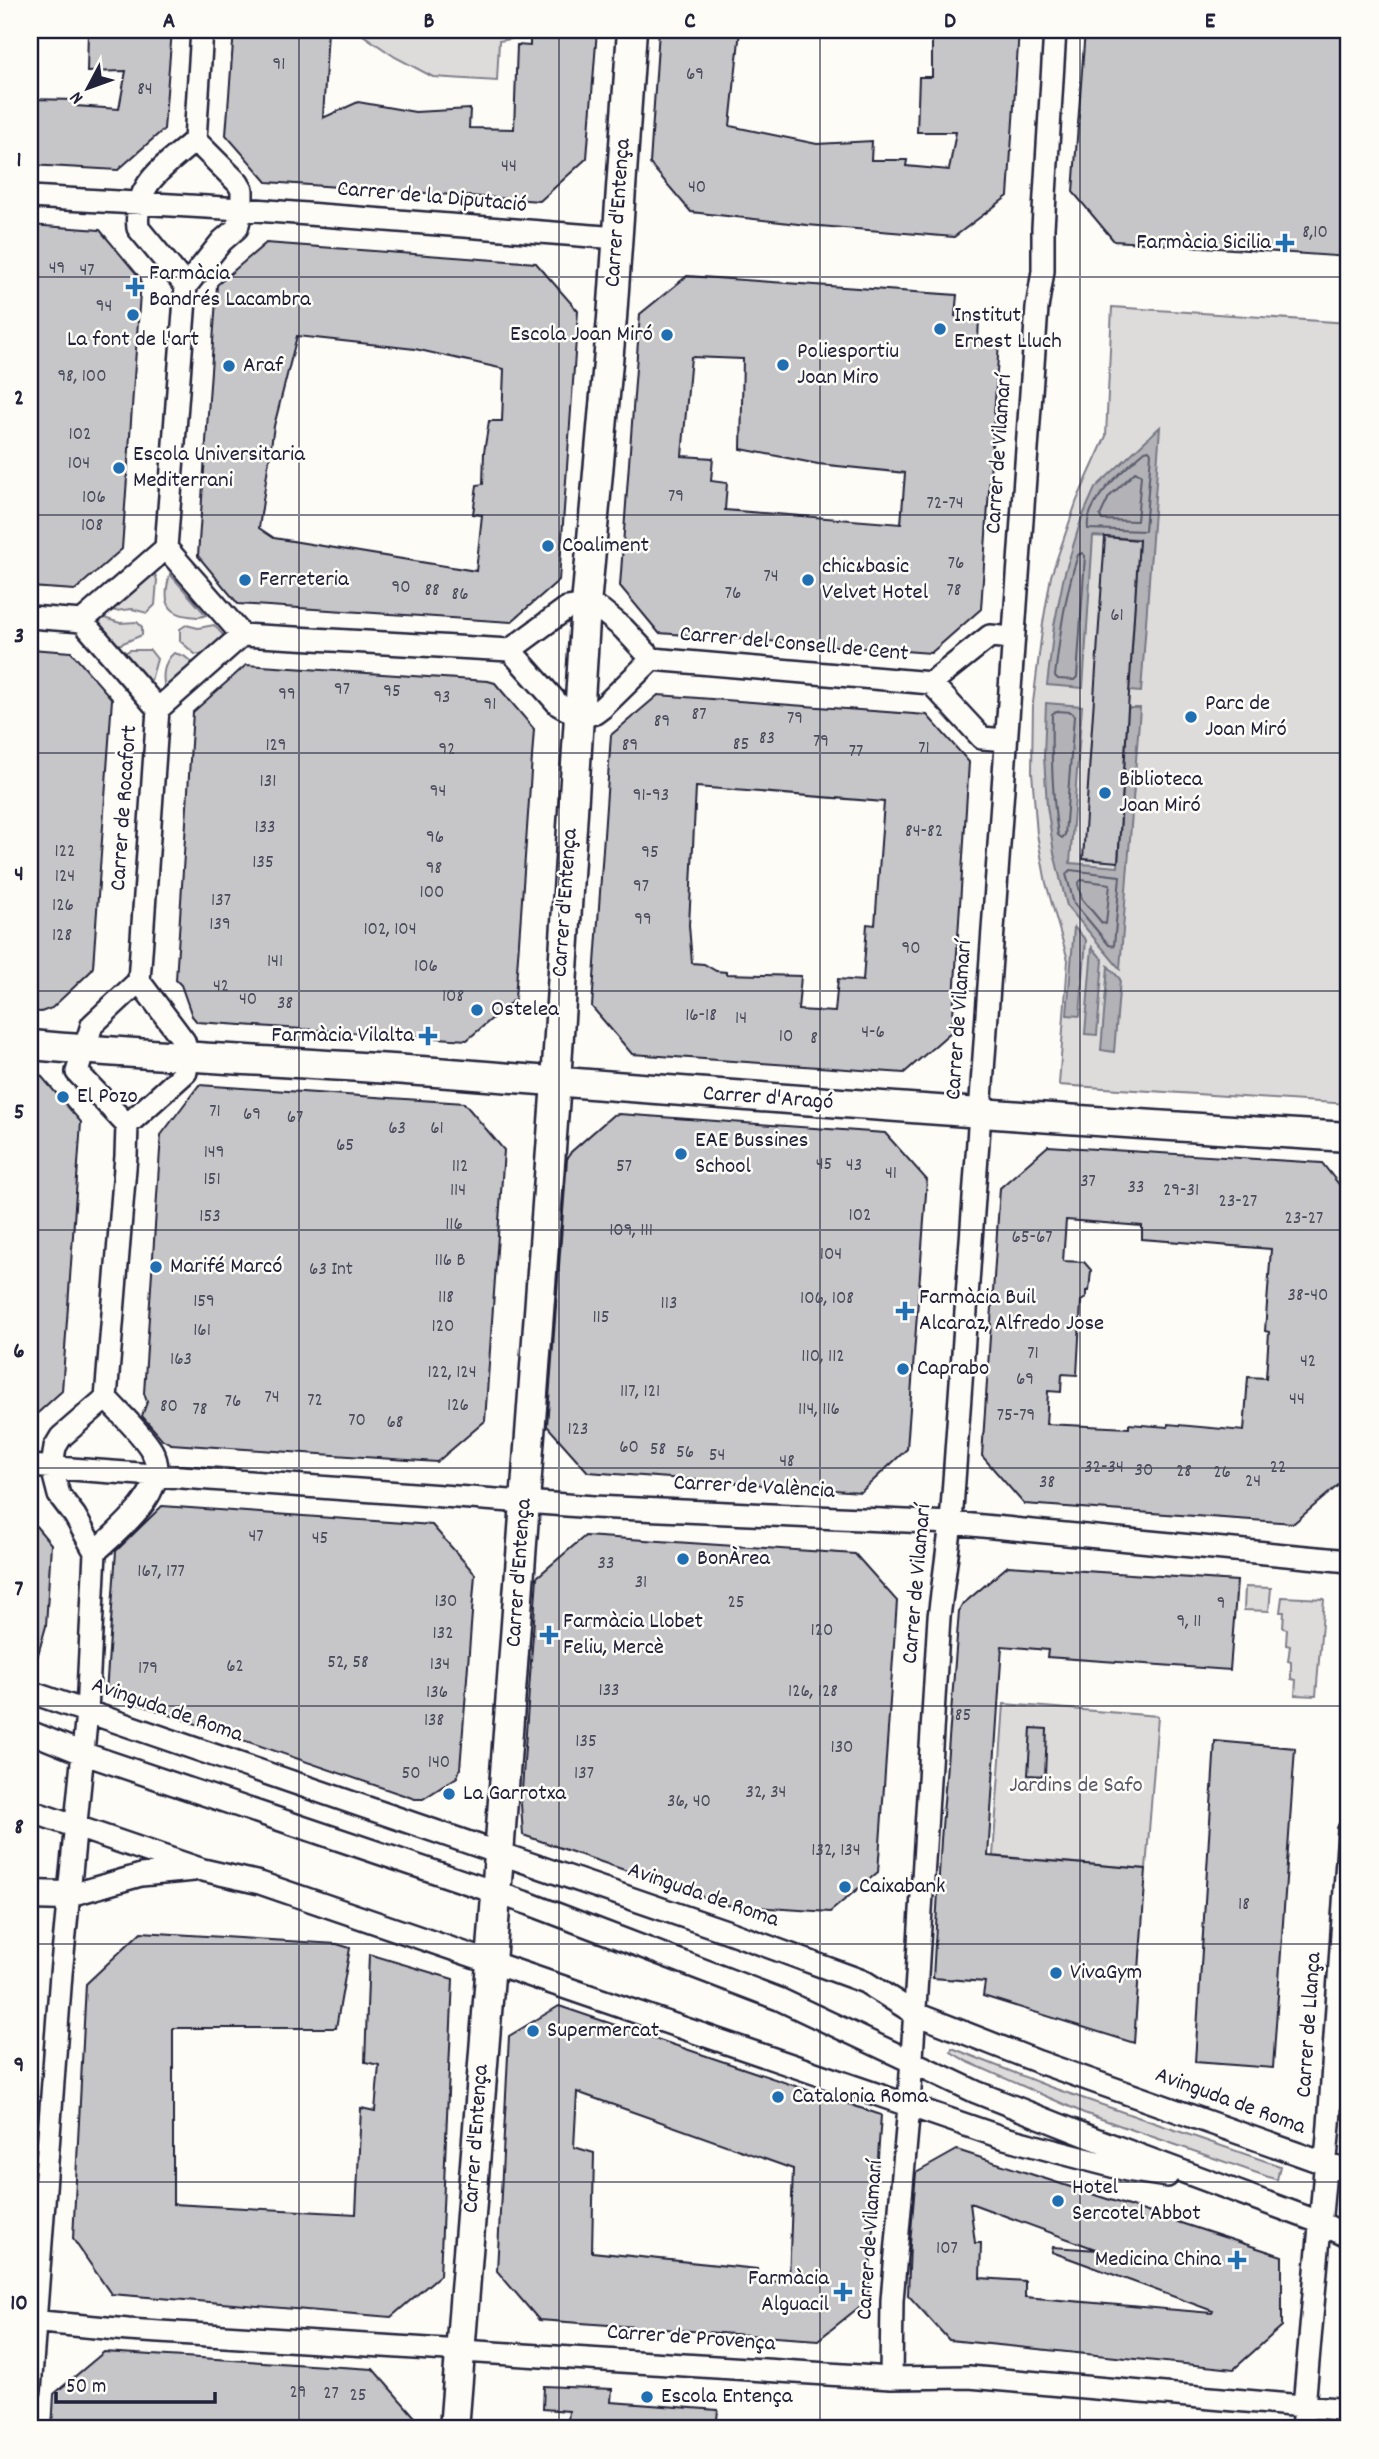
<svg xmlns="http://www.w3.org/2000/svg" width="1379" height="2459" font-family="Dekko,sans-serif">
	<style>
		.green { fill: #dddcdb; stroke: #807f8b; stroke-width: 2 }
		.water { fill: #b2b2b7; stroke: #787885; stroke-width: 2 }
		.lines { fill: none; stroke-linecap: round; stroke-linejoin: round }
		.shore { stroke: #5c5c6d; stroke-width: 2 }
		.building { fill: #c6c6c8; stroke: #22223b; stroke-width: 2; fill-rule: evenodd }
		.minor-casing { stroke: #22223b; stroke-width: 26 }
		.major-casing { stroke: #22223b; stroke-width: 33 }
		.minor { stroke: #fdfcf7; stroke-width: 21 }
		.major { stroke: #fdfcf7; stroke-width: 28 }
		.grid { fill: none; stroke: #22223b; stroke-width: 2; stroke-opacity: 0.55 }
		.poi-dot { fill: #1f6fb2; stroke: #fdfcf7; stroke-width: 2.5 }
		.labels { text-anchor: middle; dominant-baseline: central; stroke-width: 5; stroke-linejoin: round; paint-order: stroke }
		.number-label { font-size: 19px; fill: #4b4b5e }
		.street-label { font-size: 23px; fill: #22223b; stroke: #fdfcf7 }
		.poi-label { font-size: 23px; fill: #22223b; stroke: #fdfcf7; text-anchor: start }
		.park-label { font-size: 23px; fill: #5a5a6b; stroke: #fdfcf7 }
		.neatline { fill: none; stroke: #22223b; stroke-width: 2.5 }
		.grid-label { font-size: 23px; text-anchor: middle; font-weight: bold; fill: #22223b }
	</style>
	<rect width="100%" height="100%" fill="#fdfcf7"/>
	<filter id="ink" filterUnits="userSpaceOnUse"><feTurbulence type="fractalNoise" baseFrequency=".0143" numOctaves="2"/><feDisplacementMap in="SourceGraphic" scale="14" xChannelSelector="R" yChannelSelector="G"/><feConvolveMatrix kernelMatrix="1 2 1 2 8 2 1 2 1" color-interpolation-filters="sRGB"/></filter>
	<g filter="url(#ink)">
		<path class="green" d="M364 30H511V39L499 41 497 81 433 77 395 57 363 35Z
			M1112 307 1349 323V1104L1059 1085 1068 960 1046 883 1037 834 1032 772 1033 703 1043 623 1051 576 1077 500 1106 436Z
			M154 571 157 580 155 605 147 613 132 609 115 611 111 608Z
			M170 574 206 615C199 618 196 617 189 616 163 613 164 595 170 574Z
			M101 617 120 623 137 622 142 627V635L116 646 95 622Z
			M186 625 198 628 214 625 225 637 205 655 195 654 180 641V629Z
			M130 650H150L157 659 150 684 123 654Z
			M174 653 184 656 194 664 165 689C162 677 163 662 174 653Z
			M1245 1587 1271 1588 1269 1611 1244 1610Z
			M1282 1597 1324 1599 1316 1696 1295 1695 1296 1680 1291 1679V1662L1288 1661 1290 1646 1286 1645 1287 1629 1283 1628 1284 1612H1280Z
			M1004 1704 1158 1716 1146 1869 993 1856Z
			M952 2048 1050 2087 1280 2166 1277 2180 1084 2113 968 2062 951 2052Z"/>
		<path class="water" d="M1160 427 1141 692 1129 691 1139 539 1093 536 1083 688 1047 685 1054 626 1064 576 1081 520 1095 488Z
			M1046 703 1082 706 1070 863 1118 867 1128 708H1140L1120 969 1067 906 1054 853 1047 806 1044 757Z
			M1074 927 1086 940 1080 1016 1067 1015Z
			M1092 947 1103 960 1097 1035 1085 1034Z
			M1108 966 1120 979 1114 1052 1101 1050Z"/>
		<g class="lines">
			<path class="shore" d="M1145 451 1149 450 1151 453 1145 531 1088 529C1084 502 1126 468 1145 451Z
				M1135 472 1141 475 1137 521 1102 520 1100 516 1109 497Z
				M1082 553 1085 556 1077 677 1074 680 1058 679 1055 676C1060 634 1065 594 1078 555Z
				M1056 711 1071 712 1074 716 1065 835 1062 838 1058 835C1052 795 1051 755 1052 714Z
				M1070 870 1120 876 1114 946 1109 945 1074 903 1066 874Z
				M1081 880 1110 884 1106 924 1102 923 1082 899 1078 884Z"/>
		</g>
		<path class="building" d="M88 30H172L164 129 118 170 30 165V99L77 100 76 106 119 109 126 71 87 72Z
			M234 30H328L323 118 358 102 415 112 470 109 469 128 514 129 517 45 530 46V30H597L587 158 540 201 267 182 226 135Z
			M659 30H740L730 126 817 144 872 141 871 160H907L906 166 949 170 956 132H917L919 77H932V30H1019L1008 196 954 237 807 225 691 212 650 164Z
			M1085 30H1349V257L1114 241 1073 192Z
			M30 225 100 230 141 279 122 549 75 590 30 587Z
			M266 243 536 263 578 311 559 580 511 622 238 604 198 556 217 285ZM297 336 415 349 504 369 502 421H489L484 452 483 484 477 485 473 514 482 515 476 571 274 538 259 528 274 426Z
			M687 276 957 295 955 316 979 318 978 341 999 342 981 609 931 653 659 633 620 586 640 314ZM691 357 743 359 741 449 818 464 905 473 901 524 725 510 727 483 711 481 713 458 682 456Z
			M1105 537 1139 540 1118 862 1083 859Z
			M30 649 71 652 112 699 93 967 90 972 52 1008 41 1012 30 1011Z
			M246 665 488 681 495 683 534 729 515 999 467 1040 197 1022 192 1016 181 985 176 980 193 712Z
			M658 695 927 715 969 762 952 1031 904 1073 632 1054 592 1007 611 735ZM696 787 884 802 875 925 867 924 863 981 838 979 835 1012 798 1010 801 976 726 974V972L716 971 704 964 692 963 689 925Z
			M30 1063 81 1122 62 1391 30 1420Z
			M199 1085 464 1103 504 1150 485 1421 437 1462 171 1444 162 1439 142 1416 147 1402 144 1393 161 1135Z
			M619 1114 885 1133 927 1180 907 1449 861 1492 588 1472 547 1426 567 1159 571 1152 613 1115Z
			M1048 1146 1322 1163 1349 1197V1379L1342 1482 1294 1523 1024 1504 982 1456 1000 1188ZM1066 1220 1142 1226V1239L1271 1249 1265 1331 1269 1332 1266 1378 1248 1377 1244 1431 1168 1424V1427L1129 1424V1428L1046 1424 1048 1391 1061 1392 1062 1374 1077 1375 1081 1301 1086 1298V1291H1089L1091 1270 1084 1262 1063 1261Z
			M162 1506 432 1525 475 1574 460 1769 457 1777 423 1799H415L106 1693 116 1551Z
			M30 1519 51 1544 46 1626 35 1665H30Z
			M585 1536 855 1554 897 1601 878 1872 830 1912 726 1905 523 1835 521 1804 537 1577Z
			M1008 1566 1237 1581 1230 1670 1047 1657 1048 1650 1002 1646 988 1856 1146 1869 1134 2043 983 1996 985 1982 933 1978 941 1840 959 1611 963 1604Z
			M1031 1728 1047 1729 1045 1776 1028 1775Z
			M1215 1741 1295 1748 1273 2068 1195 2062Z
			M141 1932 337 1944 350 1948 336 2028H173V2204L356 2214 361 2108 375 2111 379 2065 365 2062 369 1954 453 1979 440 2275 391 2317 111 2294 73 2239 86 1984Z
			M559 2006 881 2115 868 2300 818 2340 539 2320 497 2271 509 2036ZM577 2092 793 2169 789 2282 758 2281 757 2269 592 2252 594 2153 574 2147Z
			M957 2150 1282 2256V2326L1234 2369 949 2340 908 2295 910 2244 916 2173ZM970 2203 1098 2250 1053 2247 1052 2252 1213 2311 1212 2313 1025 2297V2281L980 2278 981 2243H975Z
			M104 2352 373 2369 415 2417 414 2429H52L54 2394Z
			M544 2386 612 2389 611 2402 718 2410 716 2429H567L569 2411 543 2409Z"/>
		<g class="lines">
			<g class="minor-casing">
				<path id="minor" d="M195 140 238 183 242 190V209L237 228 222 241 186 286 166 548 242 635
					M30 197 242 209 618 238
					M186 286 138 228C133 183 165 167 195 140L202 30
					M30 617 82 621 158 709 139 981 184 1041 187 1057 186 1072 127 1125
					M82 621 166 548
					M510 650 559 705 581 717 595 713 603 707 652 659
					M931 683 990 636 1013 638
					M158 709 242 635 510 650 567 608 586 605 601 610 623 628 652 659 931 683 982 738 1006 740
					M30 1466 594 1507 951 1523 1349 1561
					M95 1552C119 1530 173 1488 152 1451 141 1432 121 1415 106 1398
					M30 1692 726 1931 865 1982 914 2013 1039 2062 1349 2172
					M30 1732 82 1753 530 1904 779 1999 976 2092 1090 2137 1319 2222 1349 2237
					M30 1811 203 1870 260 1883 1001 2137 1127 2170 1167 2176
					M67 1896 141 1875 194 1870
					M30 2321 128 2330 891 2378 969 2377 1349 2410
					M891 2378 892 2300 909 2106 939 1617 951 1523 1037 308 1043 271V228L1055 30
					M30 2390 61 1974 87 1712 95 1552 75 1516 59 1495 52 1468 55 1447 61 1437 106 1398 126 1156 127 1125 77 1072 92 1025 139 981
					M1302 2429 1329 2125 1349 1830"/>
			</g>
			<g class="major-casing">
				<path id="major" d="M30 1045C178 1058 326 1063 474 1075 766 1098 1057 1120 1349 1137
					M30 1895 67 1896
					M454 2429 491 1963 556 1082 586 605 612 318 632 30"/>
			</g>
			<use href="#minor" class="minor"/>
			<use href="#major" class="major"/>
		</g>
	</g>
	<path class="grid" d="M299 30V2429M559 30V2429M820 30V2429M1080 30V2429M30 277H1349M30 515H1349M30 753H1349M30 991H1349M30 1230H1349M30 1468H1349M30 1706H1349M30 1944H1349M30 2182H1349"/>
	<g class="poi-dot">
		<path d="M1281.5 232.5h7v7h7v7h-7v7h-7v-7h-7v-7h7z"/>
		<path d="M131.5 276.5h7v7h7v7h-7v7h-7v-7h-7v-7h7z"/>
		<circle cx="133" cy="315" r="7"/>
		<circle cx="940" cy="329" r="7"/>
		<circle cx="667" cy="335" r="7"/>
		<circle cx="783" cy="365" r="7"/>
		<circle cx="229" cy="366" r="7"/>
		<circle cx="119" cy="468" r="7"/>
		<circle cx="548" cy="546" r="7"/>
		<circle cx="245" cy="580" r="7"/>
		<circle cx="808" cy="580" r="7"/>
		<circle cx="1191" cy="717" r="7"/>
		<circle cx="1105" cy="793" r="7"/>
		<circle cx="477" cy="1010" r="7"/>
		<path d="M424.5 1025.5h7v7h7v7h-7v7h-7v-7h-7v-7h7z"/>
		<circle cx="63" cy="1097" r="7"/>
		<circle cx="681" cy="1154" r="7"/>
		<circle cx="156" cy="1267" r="7"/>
		<path d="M901.5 1300.5h7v7h7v7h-7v7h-7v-7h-7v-7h7z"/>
		<circle cx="903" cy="1369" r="7"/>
		<circle cx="683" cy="1559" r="7"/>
		<path d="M545.5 1624.5h7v7h7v7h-7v7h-7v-7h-7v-7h7z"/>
		<circle cx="449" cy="1794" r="7"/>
		<circle cx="845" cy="1887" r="7"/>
		<circle cx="1056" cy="1973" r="7"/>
		<circle cx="533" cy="2031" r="7"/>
		<circle cx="778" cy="2097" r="7"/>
		<circle cx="1058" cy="2201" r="7"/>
		<path d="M1233.5 2249.5h7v7h7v7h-7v7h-7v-7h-7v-7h7z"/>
		<path d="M839.5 2281.5h7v7h7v7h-7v7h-7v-7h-7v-7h7z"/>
		<circle cx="647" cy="2397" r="7"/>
	</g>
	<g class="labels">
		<g class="number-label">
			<text x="279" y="65">91</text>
			<text x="695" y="75">69</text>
			<text x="145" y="90">84</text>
			<text x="509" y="167">44</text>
			<text x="697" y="188">40</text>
			<text x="1315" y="233">8,10</text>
			<text x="57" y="269">49</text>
			<text x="87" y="271">47</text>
			<text x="104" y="307">94</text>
			<text x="82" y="377">98, 100</text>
			<text x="80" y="435">102</text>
			<text x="79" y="464">104</text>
			<text x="676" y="497">79</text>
			<text x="94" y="498">106</text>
			<text x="945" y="504">72-74</text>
			<text x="92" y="526">108</text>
			<text x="956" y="564">76</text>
			<text x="771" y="577">74</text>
			<text x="401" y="588">90</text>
			<text x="432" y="591">88</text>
			<text x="954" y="591">78</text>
			<text x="733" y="594">76</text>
			<text x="460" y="595">86</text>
			<text x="1117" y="616">61</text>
			<text x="342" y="690">97</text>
			<text x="392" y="692">95</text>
			<text x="287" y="695">99</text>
			<text x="442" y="698">93</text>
			<text x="490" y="705">91</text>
			<text x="699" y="715">87</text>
			<text x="795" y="719">79</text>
			<text x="662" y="722">89</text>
			<text x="767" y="739">83</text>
			<text x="821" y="742">79</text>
			<text x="741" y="745">85</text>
			<text x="276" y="746">129</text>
			<text x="630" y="746">89</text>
			<text x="924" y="749">71</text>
			<text x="447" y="750">92</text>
			<text x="856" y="752">77</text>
			<text x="268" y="782">131</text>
			<text x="438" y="792">94</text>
			<text x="651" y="796">91-93</text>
			<text x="265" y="828">133</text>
			<text x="924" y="832">84-82</text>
			<text x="435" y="838">96</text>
			<text x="65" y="852">122</text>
			<text x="650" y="853">95</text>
			<text x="263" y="863">135</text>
			<text x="434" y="869">98</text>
			<text x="65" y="877">124</text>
			<text x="641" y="887">97</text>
			<text x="432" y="893">100</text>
			<text x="221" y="901">137</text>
			<text x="63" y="906">126</text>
			<text x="643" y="920">99</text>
			<text x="220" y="925">139</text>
			<text x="390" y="930">102, 104</text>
			<text x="62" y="936">128</text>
			<text x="911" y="949">90</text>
			<text x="275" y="962">141</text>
			<text x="426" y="967">106</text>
			<text x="221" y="987">42</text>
			<text x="453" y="997">108</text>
			<text x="248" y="1000">40</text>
			<text x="285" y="1004">38</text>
			<text x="701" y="1016">16-18</text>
			<text x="741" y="1019">14</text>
			<text x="873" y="1033">4-6</text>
			<text x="786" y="1037">10</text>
			<text x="814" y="1039">8</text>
			<text x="215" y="1112">71</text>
			<text x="252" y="1115">69</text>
			<text x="295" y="1118">67</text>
			<text x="397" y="1129">63</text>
			<text x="437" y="1129">61</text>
			<text x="345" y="1146">65</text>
			<text x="214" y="1153">149</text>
			<text x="824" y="1165">45</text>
			<text x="854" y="1166">43</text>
			<text x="460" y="1167">112</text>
			<text x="624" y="1167">57</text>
			<text x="891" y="1174">41</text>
			<text x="212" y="1180">151</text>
			<text x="1088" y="1182">37</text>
			<text x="1136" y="1188">33</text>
			<text x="458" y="1191">114</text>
			<text x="1181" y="1191">29-31</text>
			<text x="1238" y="1202">23-27</text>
			<text x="860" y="1216">102</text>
			<text x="210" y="1217">153</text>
			<text x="1304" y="1219">23-27</text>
			<text x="454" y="1225">116</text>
			<text x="631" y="1231">109, 111</text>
			<text x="1032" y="1238">65-67</text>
			<text x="831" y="1255">104</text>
			<text x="450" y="1261">116 B</text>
			<text x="331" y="1270">63 Int</text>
			<text x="1308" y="1296">38-40</text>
			<text x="446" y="1298">118</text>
			<text x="827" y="1299">106, 108</text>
			<text x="204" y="1302">159</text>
			<text x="669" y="1304">113</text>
			<text x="601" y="1318">115</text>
			<text x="443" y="1327">120</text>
			<text x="202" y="1331">161</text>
			<text x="1033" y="1354">71</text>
			<text x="823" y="1357">110, 112</text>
			<text x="181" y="1360">163</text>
			<text x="1308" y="1362">42</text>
			<text x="452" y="1373">122, 124</text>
			<text x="1025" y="1380">69</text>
			<text x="640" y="1392">117, 121</text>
			<text x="272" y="1398">74</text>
			<text x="1297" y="1400">44</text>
			<text x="315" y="1401">72</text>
			<text x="233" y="1402">76</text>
			<text x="458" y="1406">126</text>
			<text x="169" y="1407">80</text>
			<text x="200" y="1410">78</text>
			<text x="819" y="1410">114, 116</text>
			<text x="1016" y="1416">75-79</text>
			<text x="357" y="1421">70</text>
			<text x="395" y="1423">68</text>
			<text x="578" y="1430">123</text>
			<text x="629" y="1448">60</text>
			<text x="658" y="1450">58</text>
			<text x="685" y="1453">56</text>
			<text x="717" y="1456">54</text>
			<text x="787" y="1462">48</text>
			<text x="1104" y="1468">32-34</text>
			<text x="1278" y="1468">22</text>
			<text x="1144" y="1471">30</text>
			<text x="1184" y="1472">28</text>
			<text x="1222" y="1473">26</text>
			<text x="1253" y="1482">24</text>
			<text x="1047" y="1483">38</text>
			<text x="256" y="1537">47</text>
			<text x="320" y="1539">45</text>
			<text x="606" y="1564">33</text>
			<text x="161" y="1572">167, 177</text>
			<text x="641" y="1583">31</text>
			<text x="446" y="1602">130</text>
			<text x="736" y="1603">25</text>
			<text x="1221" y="1604">9</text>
			<text x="1189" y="1622">9, 11</text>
			<text x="822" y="1631">120</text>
			<text x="443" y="1634">132</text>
			<text x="348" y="1663">52, 58</text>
			<text x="440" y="1665">134</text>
			<text x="235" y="1667">62</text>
			<text x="148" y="1669">179</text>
			<text x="609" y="1691">133</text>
			<text x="813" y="1692">126, 128</text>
			<text x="437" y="1693">136</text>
			<text x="963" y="1716">85</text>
			<text x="434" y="1721">138</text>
			<text x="586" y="1742">135</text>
			<text x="842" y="1748">130</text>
			<text x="439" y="1763">140</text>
			<text x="411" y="1774">50</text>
			<text x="584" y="1774">137</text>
			<text x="766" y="1793">32, 34</text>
			<text x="689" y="1802">36, 40</text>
			<text x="836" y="1851">132, 134</text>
			<text x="1244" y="1905">18</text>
			<text x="947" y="2249">107</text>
			<text x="298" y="2393">29</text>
			<text x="331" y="2394">27</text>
			<text x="358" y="2396">25</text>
		</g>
		<g class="street-label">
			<text transform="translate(432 198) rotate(5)">Carrer de la Diputació</text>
			<text transform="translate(619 213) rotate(-86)">Carrer d'Entença</text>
			<text transform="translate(1000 454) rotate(-86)">Carrer de Vilamarí</text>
			<text transform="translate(794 645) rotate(5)">Carrer del Consell de Cent</text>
			<text transform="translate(125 808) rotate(-86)">Carrer de Rocafort</text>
			<text transform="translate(566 903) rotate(-86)">Carrer d'Entença</text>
			<text transform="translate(960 1020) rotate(-86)">Carrer de Vilamarí</text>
			<text transform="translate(768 1099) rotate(4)">Carrer d'Aragó</text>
			<text transform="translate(754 1488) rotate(3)">Carrer de València</text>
			<text transform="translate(520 1573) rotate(-86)">Carrer d'Entença</text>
			<text transform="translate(918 1584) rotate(-85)">Carrer de Vilamarí</text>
			<text transform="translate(167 1711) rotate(19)">Avinguda de Roma</text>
			<text transform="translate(703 1896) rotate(19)">Avinguda de Roma</text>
			<text transform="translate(1310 2025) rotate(-86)">Carrer de Llança</text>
			<text transform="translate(1230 2102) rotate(20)">Avinguda de Roma</text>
			<text transform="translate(477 2139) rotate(-86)">Carrer d'Entença</text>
			<text transform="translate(871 2240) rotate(-86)">Carrer de Vilamarí</text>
			<text transform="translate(691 2339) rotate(4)">Carrer de Provença</text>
		</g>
		<g class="poi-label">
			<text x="1271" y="243" text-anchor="end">Farmàcia Sicilia</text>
			<text x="149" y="274">Farmàcia<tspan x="149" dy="26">Bandrés Lacambra</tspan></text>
			<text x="954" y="316">Institut<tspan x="954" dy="26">Ernest Lluch</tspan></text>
			<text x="653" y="335" text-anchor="end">Escola Joan Miró</text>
			<text x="133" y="340" text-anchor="middle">La font de l'art</text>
			<text x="797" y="352">Poliesportiu<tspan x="797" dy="26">Joan Miro</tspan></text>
			<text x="243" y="366">Araf</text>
			<text x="133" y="455">Escola Universitaria<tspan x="133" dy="26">Mediterrani</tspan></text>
			<text x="562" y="546">Coaliment</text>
			<text x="822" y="567">chic&amp;basic<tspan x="822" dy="26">Velvet Hotel</tspan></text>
			<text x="259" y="580">Ferreteria</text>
			<text x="1205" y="704">Parc de<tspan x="1205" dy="26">Joan Miró</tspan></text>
			<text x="1119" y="780">Biblioteca<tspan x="1119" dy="26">Joan Miró</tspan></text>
			<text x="491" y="1010">Ostelea</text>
			<text x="414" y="1036" text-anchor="end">Farmàcia Vilalta</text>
			<text x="77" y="1097">El Pozo</text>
			<text x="695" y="1141">EAE Bussines<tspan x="695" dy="26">School</tspan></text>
			<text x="170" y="1267">Marifé Marcó</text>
			<text x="919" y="1298">Farmàcia Buil<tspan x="919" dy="26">Alcaraz, Alfredo Jose</tspan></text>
			<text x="917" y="1369">Caprabo</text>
			<text x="697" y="1559">BonÀrea</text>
			<text x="563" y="1622">Farmàcia Llobet<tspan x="563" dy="26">Feliu, Mercè</tspan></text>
			<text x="463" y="1794">La Garrotxa</text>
			<text x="859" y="1887">Caixabank</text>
			<text x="1070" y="1973">VivaGym</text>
			<text x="547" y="2031">Supermercat</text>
			<text x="792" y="2097">Catalonia Roma</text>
			<text x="1072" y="2188">Hotel<tspan x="1072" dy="26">Sercotel Abbot</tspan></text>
			<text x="1221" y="2260" text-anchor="end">Medicina China</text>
			<text x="829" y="2279" text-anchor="end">Farmàcia<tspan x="829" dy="26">Alguacil</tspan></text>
			<text x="661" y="2397">Escola Entença</text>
		</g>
		<g class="park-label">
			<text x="1076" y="1786">Jardins de Safo</text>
		</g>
	</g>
	<rect width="1379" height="2459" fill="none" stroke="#fdfcf7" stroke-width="77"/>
	<g transform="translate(88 88) rotate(229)" stroke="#fdfcf7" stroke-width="5" paint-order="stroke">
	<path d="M0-5L12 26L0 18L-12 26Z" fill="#22223b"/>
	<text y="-10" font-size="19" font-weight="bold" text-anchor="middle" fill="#22223b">N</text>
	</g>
	<path d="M56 2392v10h159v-10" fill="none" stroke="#22223b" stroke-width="3.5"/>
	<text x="66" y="2392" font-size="21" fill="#22223b" stroke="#fdfcf7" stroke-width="5" paint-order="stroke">50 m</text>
	<rect x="38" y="38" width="1302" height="2382" class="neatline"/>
	<g class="grid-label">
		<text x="169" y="27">A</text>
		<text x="429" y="27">B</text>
		<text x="690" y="27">C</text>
		<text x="950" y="27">D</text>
		<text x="1210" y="27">E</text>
		<text x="19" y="166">1</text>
		<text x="19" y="404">2</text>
		<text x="19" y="642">3</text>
		<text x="19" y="880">4</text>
		<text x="19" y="1118">5</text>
		<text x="19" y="1357">6</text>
		<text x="19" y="1595">7</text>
		<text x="19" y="1833">8</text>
		<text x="19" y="2071">9</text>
		<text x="19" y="2309">10</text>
	</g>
</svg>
